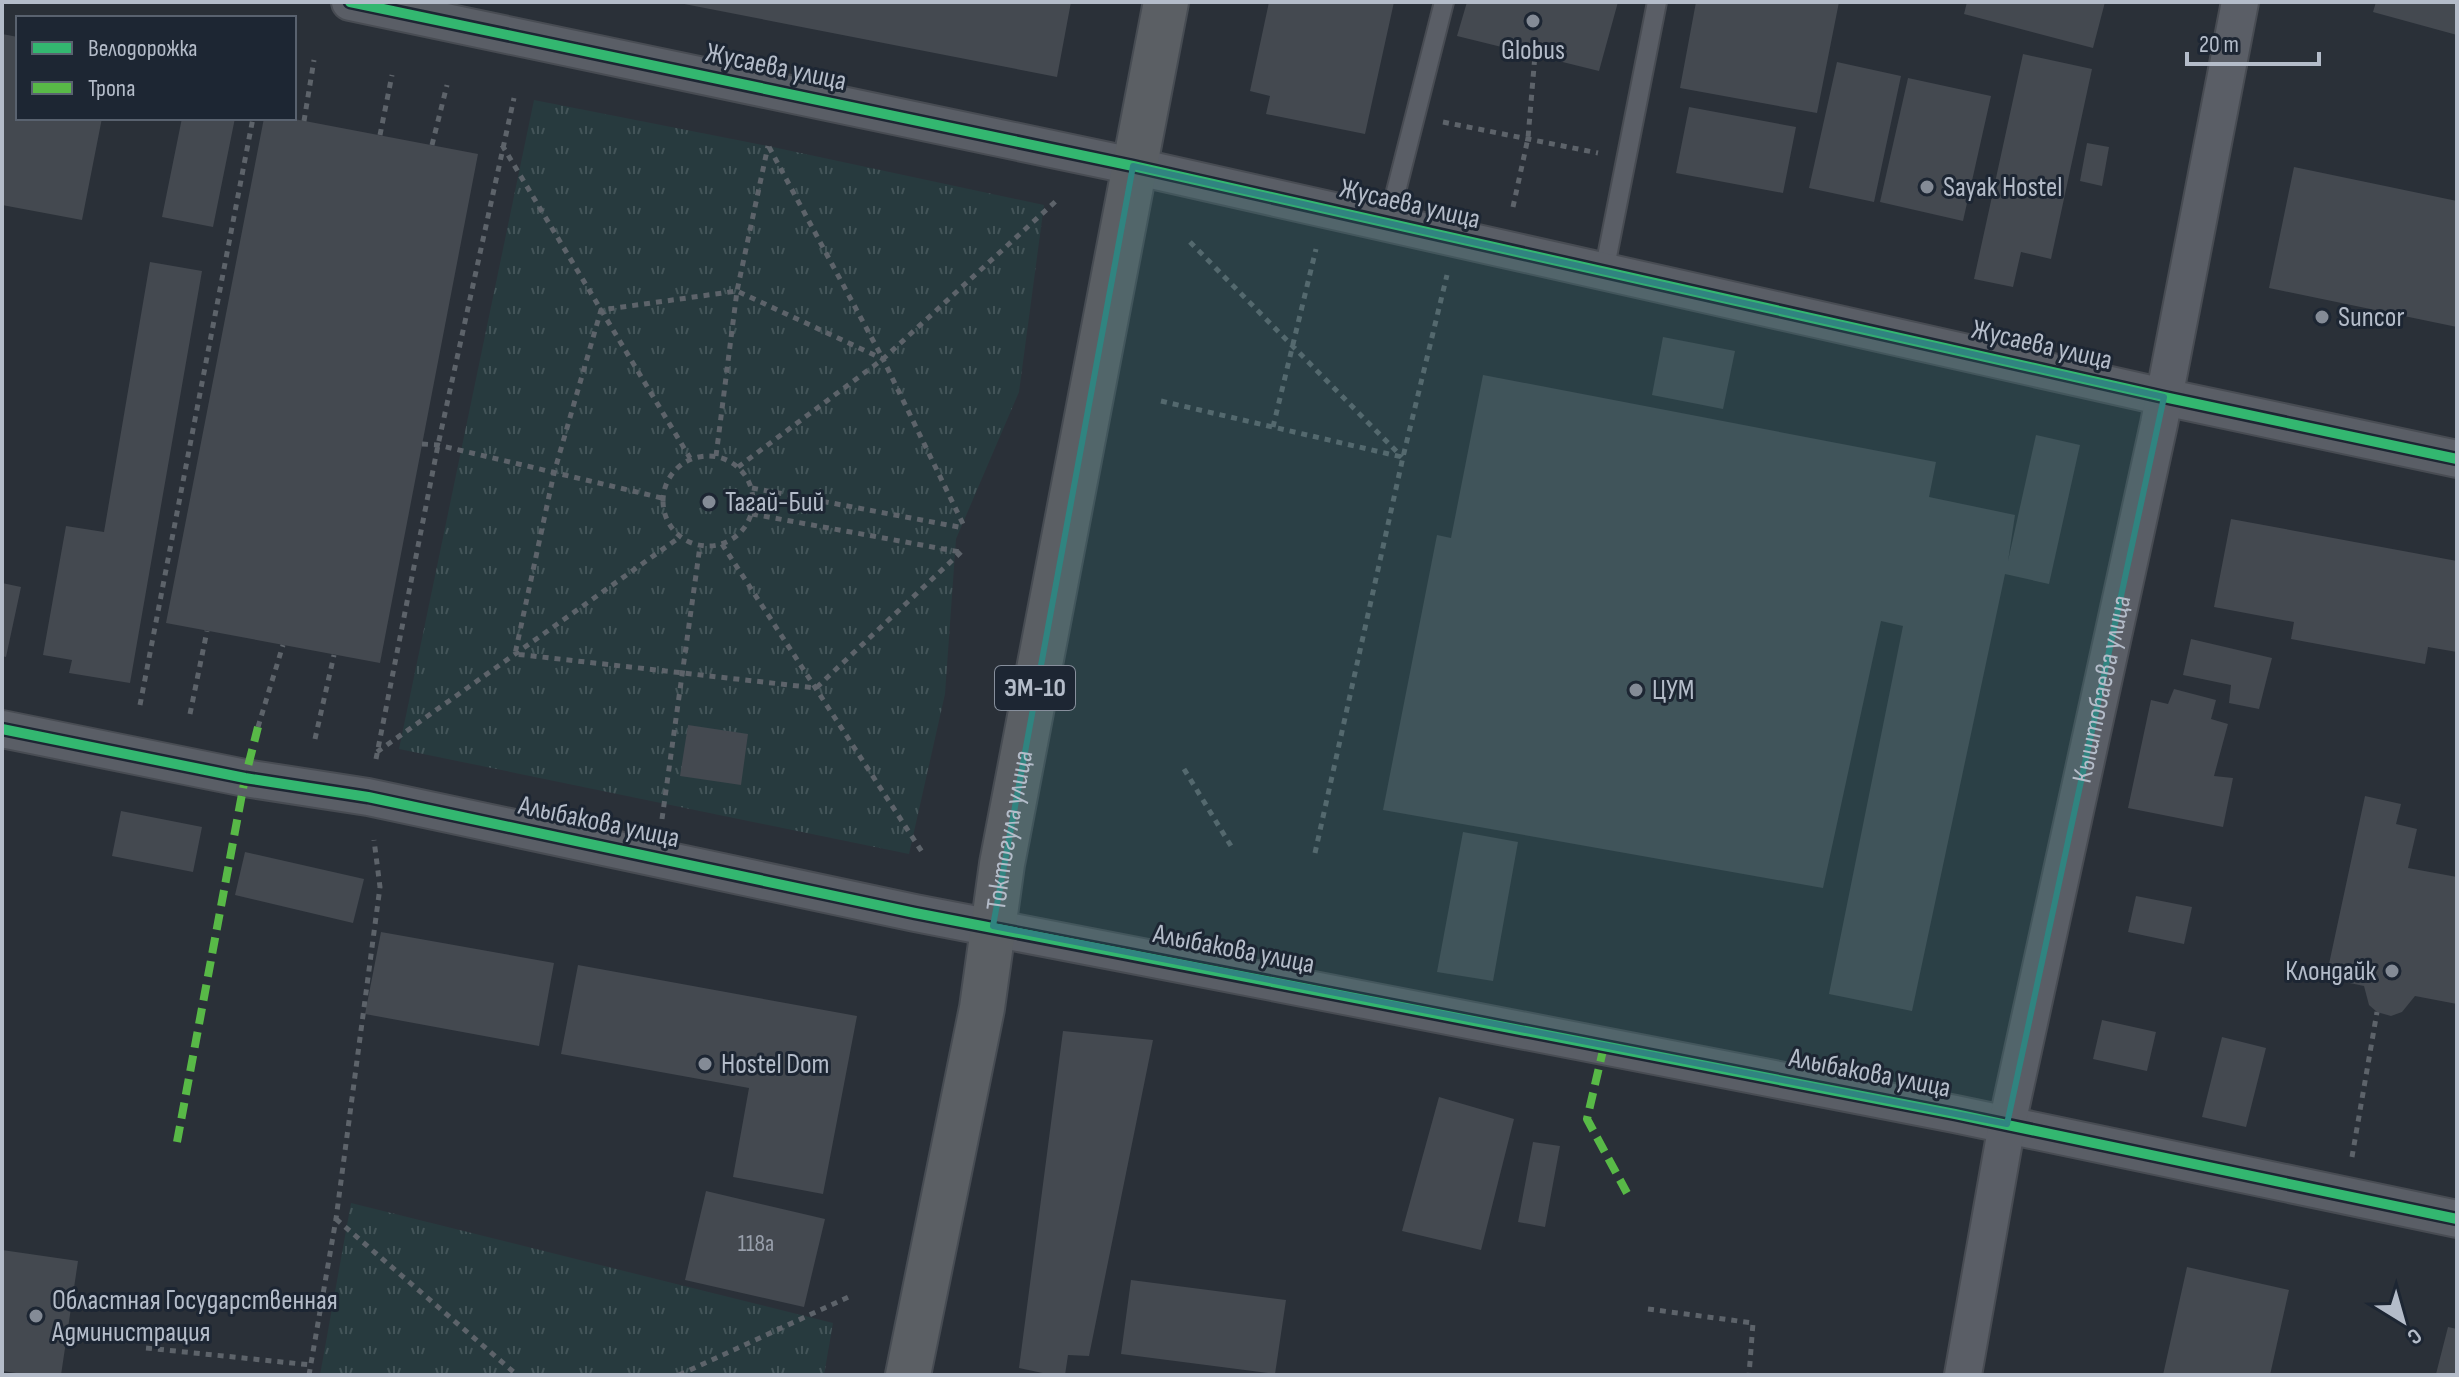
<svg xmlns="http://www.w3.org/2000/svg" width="2459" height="1377" font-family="'Sofia Sans Condensed',sans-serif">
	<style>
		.park { fill: url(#park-tufts) }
		.building { fill: #444950 }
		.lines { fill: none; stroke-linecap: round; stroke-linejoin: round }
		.service-casing { stroke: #484c53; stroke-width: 22 }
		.minor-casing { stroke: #484c53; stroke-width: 40 }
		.trunk-casing { stroke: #474c53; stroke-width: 48 }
		.path { stroke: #5d636a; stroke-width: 5; stroke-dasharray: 6 6; stroke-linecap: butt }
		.service { stroke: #5a5e66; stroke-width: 18 }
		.minor { stroke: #5a5e66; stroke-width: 36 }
		.trunk { stroke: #5b5f64; stroke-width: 44 }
		.quiet { stroke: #58b947; stroke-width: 8; stroke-dasharray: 16 8; stroke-linecap: butt }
		.cycleway-casing { stroke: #1d2633; stroke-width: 15 }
		.cycleway { stroke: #33b770; stroke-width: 10 }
		.marked { fill: #308480; fill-opacity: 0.2; stroke: #308480; stroke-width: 6; stroke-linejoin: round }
		.poi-dot { fill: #848b96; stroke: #1d2633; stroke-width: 3 }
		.labels { text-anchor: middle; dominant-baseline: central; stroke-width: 6; stroke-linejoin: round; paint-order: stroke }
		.number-label { font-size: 24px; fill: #989fab }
		.shield { fill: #1d2633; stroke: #878f9c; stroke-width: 2 }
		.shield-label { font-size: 26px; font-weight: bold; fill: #b4bcc9 }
		.poi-label { font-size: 28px; fill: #b4bcc9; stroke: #1d2633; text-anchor: start }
		.street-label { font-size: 28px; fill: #b4bcc9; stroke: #1d2633 }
	</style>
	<defs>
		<pattern id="park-tufts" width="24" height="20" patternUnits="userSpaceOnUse" patternTransform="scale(2)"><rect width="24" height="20" fill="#273a3e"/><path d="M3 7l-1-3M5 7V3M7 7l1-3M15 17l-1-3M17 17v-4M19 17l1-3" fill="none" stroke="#445559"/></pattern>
	</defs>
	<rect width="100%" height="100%" fill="#2a3038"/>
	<path class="park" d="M534 100 768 146 1044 205 1019 392 956 539 945 694 909 854 399 749Z
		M351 1203 833 1323 824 1375H320Z"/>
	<path class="building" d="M674 2H1071L1057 77Z
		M1269 2H1394L1365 134 1266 114 1270 96 1250 91Z
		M1467 2H1618L1599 71 1457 36Z
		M1696 2H1839L1817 113 1680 88Z
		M1967 2H2105L2093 48 1964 14Z
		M2376 2H2457V35L2373 12Z
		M2 34 18 37V118H102L82 220 2 205Z
		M2023 54 2092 69 2051 259 2021 252 2013 287 1974 279Z
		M1837 62 1901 76 1874 202 1809 188Z
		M1908 78 1991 96 1963 221 1880 202Z
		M1689 107 1796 127 1783 193 1676 173Z
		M182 118H235L213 227 162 217Z
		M264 118H289L478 154 380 663 166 623Z
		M2087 143 2109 147 2102 186 2080 181Z
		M2294 167 2457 201V327L2269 288Z
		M150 262 202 271 130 683 69 673 72 660 43 655 66 526 104 532Z
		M1663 337 1735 351 1723 409 1652 395Z
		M1483 375 1936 462 1929 497 2015 515 2008 561 2036 435 2080 445 2049 584 2005 574 1912 1011 1829 994 1903 626 1881 621 1823 888 1383 810 1437 535 1451 538Z
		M2231 519 2457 561V652L2428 647 2425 664 2291 639 2294 622 2214 607Z
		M2 583 21 587 6 657 2 656Z
		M2191 639 2272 658 2259 709 2229 703 2231 685 2183 675Z
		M2174 689 2216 700 2211 719 2228 724 2214 776 2233 778 2223 827 2128 808 2151 700 2168 704Z
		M688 725 748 734 741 785 680 776Z
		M2365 796 2401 804 2396 824 2417 829 2408 868 2457 877V1004L2415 996 2402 1012 2391 1016 2377 1012 2369 1005 2364 986 2326 978Z
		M121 811 202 827 193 872 112 856Z
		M1463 832 1518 842 1493 981 1437 972Z
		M245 852 364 879 353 923 235 895Z
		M2136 896 2192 907 2184 944 2128 932Z
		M381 932 554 963 539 1046 365 1014Z
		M578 965 857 1016 823 1194 733 1177 749 1088 561 1054Z
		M2102 1020 2156 1032 2147 1071 2093 1059Z
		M1063 1031 1153 1040 1089 1356 1068 1355 1065 1375H1052L1019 1368Z
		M2222 1037 2266 1048 2246 1127 2202 1117Z
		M1439 1097 1514 1119 1481 1250 1402 1231Z
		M1533 1142 1560 1146 1545 1227 1518 1222Z
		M706 1191 825 1219 804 1307 685 1280Z
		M2 1250 78 1261 61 1375H30L2 1371Z
		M2187 1267 2289 1290 2270 1375H2163Z
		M1131 1280 1286 1300 1275 1374 1121 1354Z
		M2448 1327 2457 1329V1375L2436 1374Z"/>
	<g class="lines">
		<g class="service-casing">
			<path id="service" d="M1388 223 1444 2
				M1604 272 1657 2"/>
		</g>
		<g class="minor-casing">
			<g id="minor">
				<path d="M350 2 1133 166 2164 397 2457 459"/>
				<path d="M2 729 245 778 368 797 915 913 1955 1114 2457 1219"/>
				<path id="s1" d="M1963 1375 2007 1124 2159 424 2240 2"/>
			</g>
		</g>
		<g class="trunk-casing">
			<g id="trunk">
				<path id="s2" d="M908 1375 982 1008 1002 864 1166 2"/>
			</g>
		</g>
		<path class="path" d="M304 121 314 60
			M1443 122 1598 153
			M380 135 392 75
			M432 145 447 85
			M502 145 690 458
			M769 147 883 359
			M1513 207 1528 138 1535 55
			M1190 242 1402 457
			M1161 401 1402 457
			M1273 427 1316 249
			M422 444 438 445 662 498
			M716 456 737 291 768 146
			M663 501a45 45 0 1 1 90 0a45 45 0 1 1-90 0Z
			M738 467 883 359 1056 201
			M752 488 964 528
			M752 514 960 552
			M722 544 922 852
			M961 552 816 688 515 654 554 473 601 310 737 291 883 359 965 528
			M140 705 253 118
			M190 714 207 631
			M258 727 283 645
			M315 739 334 655
			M377 752 680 537
			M376 759 438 445 514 98
			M1184 769 1231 846
			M662 819 700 546
			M1315 853 1403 457 1447 275
			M2352 1157 2377 1012
			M336 1219 517 1375
			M1648 1309 1753 1323 1749 1375
			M146 1348 311 1365
			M309 1375 336 1219 380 887 374 840
			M679 1375 853 1295"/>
		<use href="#service" class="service"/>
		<use href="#minor" class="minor"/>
		<use href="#trunk" class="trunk"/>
		<path class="quiet" d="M1604 1046 1587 1119 1627 1193
			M177 1142 245 778 258 727"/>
		<g class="cycleway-casing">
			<path id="cycleway" d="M350 2 1133 166 2164 397 2457 459
				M2 729 245 778 368 797 915 913 1955 1114 2457 1219"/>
		</g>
		<use href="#cycleway" class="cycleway"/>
	</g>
	<path class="marked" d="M1133 166 2164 397 2007 1124 993 926Z"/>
	<g class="poi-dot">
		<circle cx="1533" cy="21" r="8"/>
		<circle cx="1927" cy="187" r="8"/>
		<circle cx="2322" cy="317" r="8"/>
		<circle cx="709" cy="502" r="8"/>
		<circle cx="1636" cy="690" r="8"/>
		<circle cx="2392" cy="971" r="8"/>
		<circle cx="705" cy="1064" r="8"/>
		<circle cx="36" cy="1316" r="8"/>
	</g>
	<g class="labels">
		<g class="number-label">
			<text x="756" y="1243">118а</text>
		</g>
		<rect class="shield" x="995" y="666" width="80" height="44" rx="6"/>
		<g class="shield-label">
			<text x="1035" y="688">ЭМ-10</text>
		</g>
		<g class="poi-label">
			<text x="1533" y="50" text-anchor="middle">Globus</text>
			<text x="1943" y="187">Sayak Hostel</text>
			<text x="2338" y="317">Suncor</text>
			<text x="725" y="502">Тагай-Бий</text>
			<text x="1652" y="690">ЦУМ</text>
			<text x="2376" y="971" text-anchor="end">Клондайк</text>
			<text x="721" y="1064">Hostel Dom</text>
			<text x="52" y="1300">Областная Государственная<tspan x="52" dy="32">Администрация</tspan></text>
		</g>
		<g class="street-label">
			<text transform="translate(776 67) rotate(12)">Жусаева улица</text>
			<text transform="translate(1410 204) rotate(13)">Жусаева улица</text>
			<text transform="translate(2042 345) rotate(13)">Жусаева улица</text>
			<text stroke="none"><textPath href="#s1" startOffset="700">Кыштобаева улица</textPath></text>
			<text transform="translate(599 822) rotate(12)">Алыбакова улица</text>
			<text stroke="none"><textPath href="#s2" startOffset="554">Токтогула улица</textPath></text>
			<text transform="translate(1234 949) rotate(11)">Алыбакова улица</text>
			<text transform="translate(1870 1073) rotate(11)">Алыбакова улица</text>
		</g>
	</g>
	<rect width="2459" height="1377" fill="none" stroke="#b4bcc9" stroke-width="8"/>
	<rect x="16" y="16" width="280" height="104" fill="#1d2633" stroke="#59626f" stroke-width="2"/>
	<rect x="32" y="42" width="40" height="12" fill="#33b770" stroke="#59626f" stroke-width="2"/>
	<text x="88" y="56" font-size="24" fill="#b4bcc9">Велодорожка</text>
	<rect x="32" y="82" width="40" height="12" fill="#58b947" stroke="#59626f" stroke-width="2"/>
	<text x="88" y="96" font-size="24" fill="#b4bcc9">Тропа</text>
	<g transform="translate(2403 1321) rotate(143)" stroke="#1d2633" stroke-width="6" paint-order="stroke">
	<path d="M0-6L14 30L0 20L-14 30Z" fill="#b4bcc9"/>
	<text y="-12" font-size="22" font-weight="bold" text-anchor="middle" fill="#b4bcc9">С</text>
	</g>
	<path d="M2187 52v12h132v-12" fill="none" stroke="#b4bcc9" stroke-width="4"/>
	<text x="2199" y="52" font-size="24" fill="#b4bcc9" stroke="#1d2633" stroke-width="6" paint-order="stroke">20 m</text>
</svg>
